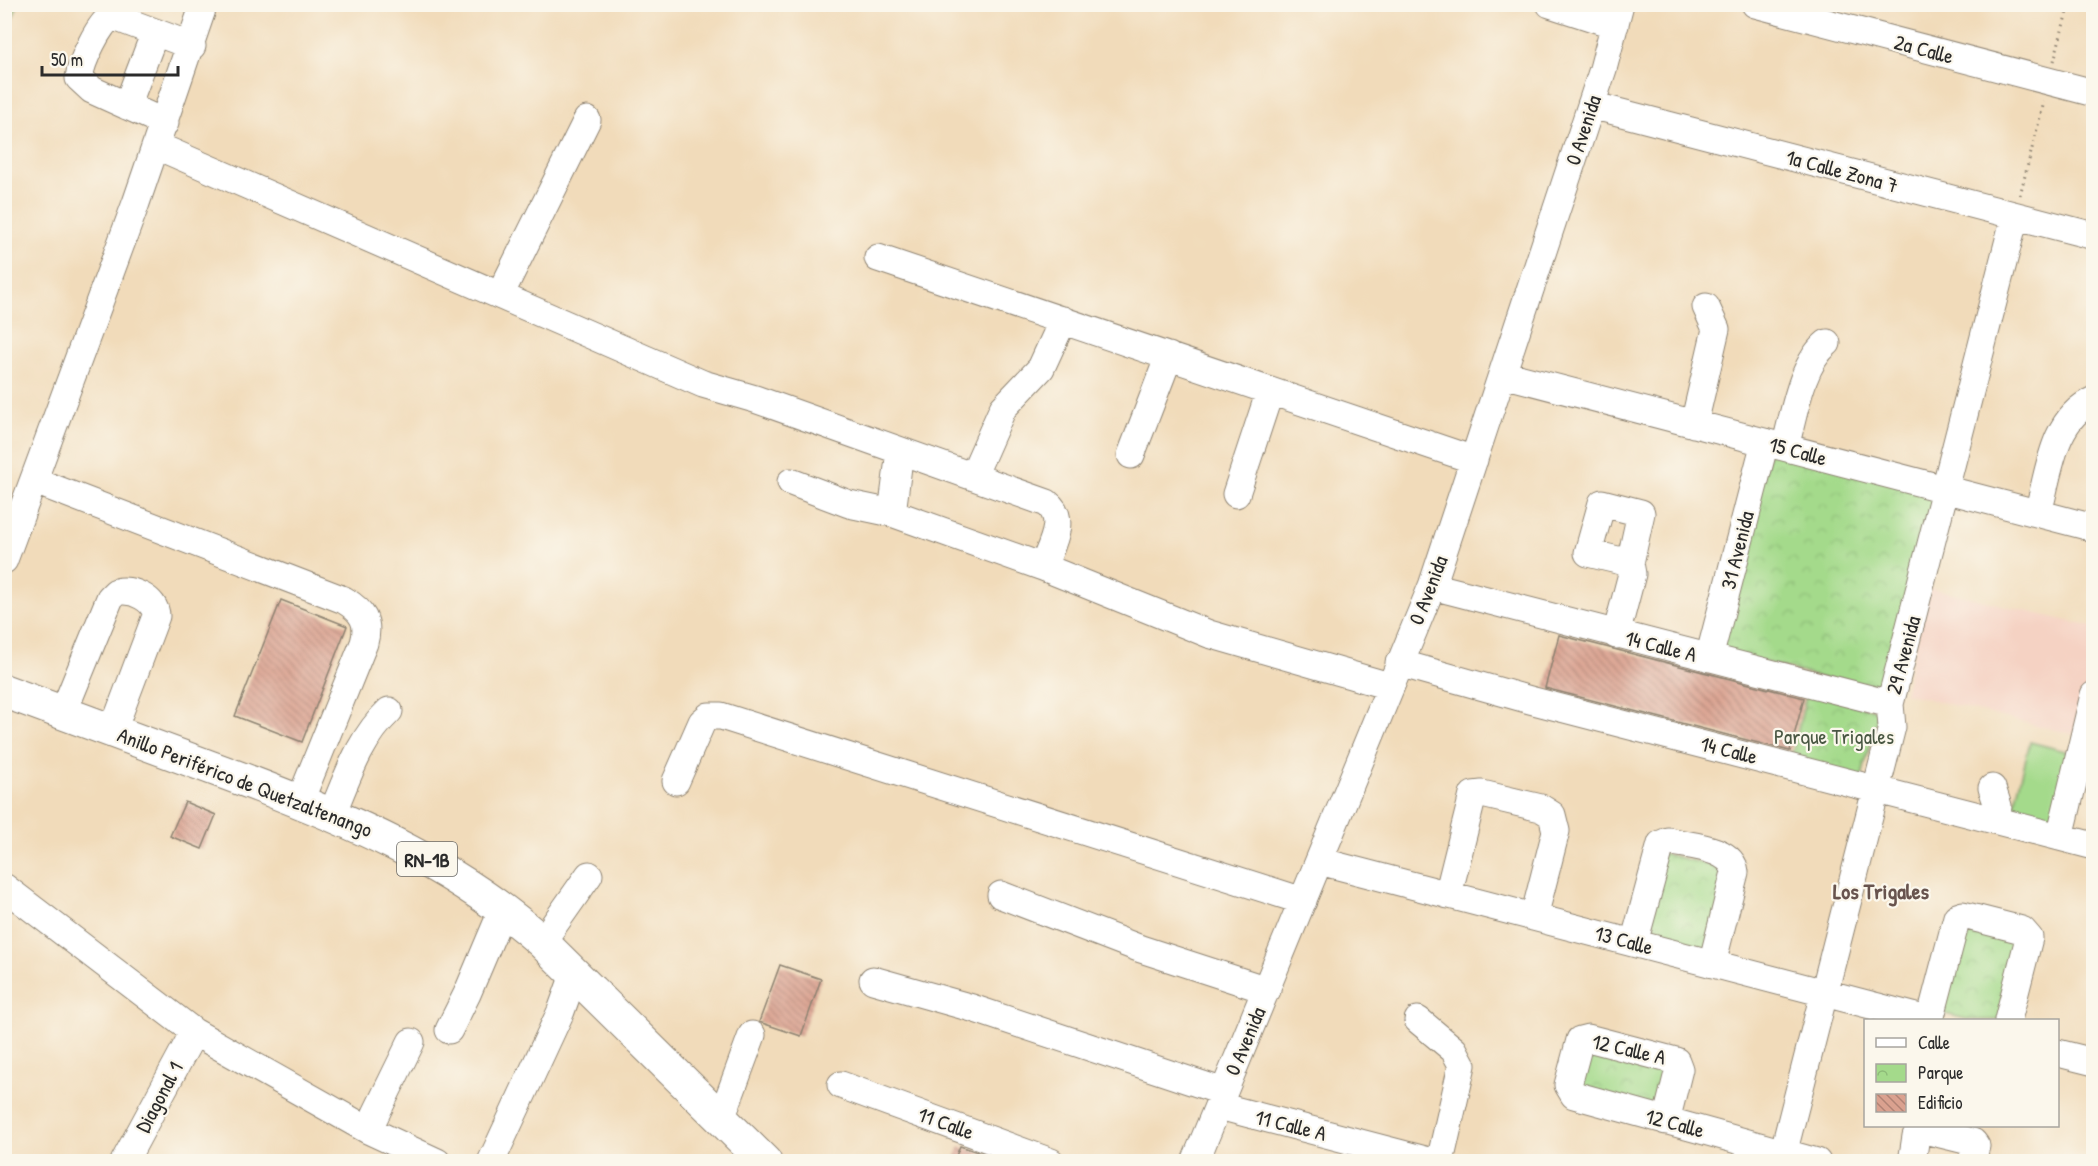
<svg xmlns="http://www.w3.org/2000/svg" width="2098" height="1166" font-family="'Patrick Hand',sans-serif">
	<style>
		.built { fill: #f5d2c3 }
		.park { fill: url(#park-crowns); stroke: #68825b; stroke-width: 1.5 }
		.garden { fill: #a4da8b; stroke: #68825b; stroke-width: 1.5 }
		.building { fill: url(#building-back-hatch) }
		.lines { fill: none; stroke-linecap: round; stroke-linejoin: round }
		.minor-casing { stroke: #8e8372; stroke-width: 29 }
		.highway-casing { stroke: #8e8372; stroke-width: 35 }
		.path { stroke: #8e8372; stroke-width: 3; stroke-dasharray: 1.5 4.5; stroke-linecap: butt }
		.minor { stroke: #fff; stroke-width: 27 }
		.highway { stroke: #fff; stroke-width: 33 }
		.labels { text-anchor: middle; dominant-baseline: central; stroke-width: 4.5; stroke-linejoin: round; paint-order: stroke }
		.shield { fill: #fbf7ec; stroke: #696865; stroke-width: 1.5 }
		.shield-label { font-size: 20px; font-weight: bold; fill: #2b2b2b }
		.street-label { font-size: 21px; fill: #2b2b2b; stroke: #fbf7ec }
		.park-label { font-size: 21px; fill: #495743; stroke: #fbf7ec }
		.neighbourhood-label { font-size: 22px; font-weight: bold; fill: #68544e; stroke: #fbf7ec }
	</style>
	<defs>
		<pattern id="park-crowns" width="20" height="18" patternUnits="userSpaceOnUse" patternTransform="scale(1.5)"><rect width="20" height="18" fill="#a4da8b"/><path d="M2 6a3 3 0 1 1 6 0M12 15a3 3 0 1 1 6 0" fill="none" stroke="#8dbb78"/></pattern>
		<pattern id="building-back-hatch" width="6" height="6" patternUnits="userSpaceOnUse" patternTransform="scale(1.5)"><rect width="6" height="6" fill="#daa18f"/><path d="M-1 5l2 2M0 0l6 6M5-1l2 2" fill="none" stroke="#b18375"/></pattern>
	</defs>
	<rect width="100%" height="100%" fill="#fbf7ec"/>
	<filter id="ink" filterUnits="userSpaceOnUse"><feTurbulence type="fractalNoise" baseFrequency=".0167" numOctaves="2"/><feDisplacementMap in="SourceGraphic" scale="12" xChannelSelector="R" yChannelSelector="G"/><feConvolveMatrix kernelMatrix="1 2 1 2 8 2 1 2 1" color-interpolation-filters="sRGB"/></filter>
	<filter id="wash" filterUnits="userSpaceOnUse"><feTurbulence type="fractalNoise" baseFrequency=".008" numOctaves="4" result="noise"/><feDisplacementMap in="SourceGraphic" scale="24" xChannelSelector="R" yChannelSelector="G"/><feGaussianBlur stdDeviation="1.35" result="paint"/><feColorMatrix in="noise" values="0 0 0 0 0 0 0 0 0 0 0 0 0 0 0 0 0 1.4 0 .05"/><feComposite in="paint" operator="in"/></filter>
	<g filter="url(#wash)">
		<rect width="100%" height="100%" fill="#f1dbba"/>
		<path class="built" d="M1930 588 2093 627V668L2076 735 1904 693Z"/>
		<path class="park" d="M1770 449 1939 495 1885 695 1716 649Z
			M1807 693 1879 711 1861 780 1790 762Z
			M1662 853 1731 871 1710 953 1641 936Z
			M1961 918 2023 934 2000 1020H1970L1937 1012Z
			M1588 1044 1675 1065 1663 1112 1576 1091Z"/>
		<path class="garden" d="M5 4 18 5 5 36 4 5Z
			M2030 742 2069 752 2052 820 2013 810Z"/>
		<g id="blocks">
			<path class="building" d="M281 600 347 626 302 742 235 716Z
				M1559 635 1804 698 1790 751 1545 688Z
				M185 802 216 815 202 849 170 836Z
				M780 965 821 979 801 1036 759 1022Z
				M960 1146 1004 1161H954Z"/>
		</g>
	</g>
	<g filter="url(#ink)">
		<use href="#blocks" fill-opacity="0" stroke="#8e8372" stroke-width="1.5"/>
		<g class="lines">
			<g class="minor-casing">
				<path id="minor" d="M1550 4 1615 25
					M1755 4 2094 93
					M1591 105 2094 236
					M127 106 155 32
					M165 123 92 90 79 78C81 62 99 23 112 16L192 46
					M157 146 703 384 755 399 1047 503C1068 519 1050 547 1043 567
					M878 258 1474 460
					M500 295 587 120
					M1503 374 2094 528
					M1694 424 1716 329 1706 307
					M1785 447C1794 415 1801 364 1827 343
					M1131 455 1169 356
					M973 476 1003 408 1041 368 1063 320
					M35 481 344 600C362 611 370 621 364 643L300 801
					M791 482 849 504 892 513 1043 567 1209 634 1389 686
					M1236 494 1270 391
					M892 513 900 451
					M2038 513C2049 474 2052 419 2094 400
					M4 560 136 203 204 4
					M1432 586 1890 704
					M1616 635 1632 574 1630 563 1641 513 1602 503 1588 553 1630 563
					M1709 658 1765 442
					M1399 663 1530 700 2094 846
					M63 713 110 598 116 592C132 588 156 599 156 616L113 730
					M676 781 702 722 709 716H721L1303 901
					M1992 788 1998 806 1996 820
					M332 814C347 778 360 738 389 711
					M2060 837 2094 695
					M1319 861 1928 1020
					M4 887 194 1032 368 1130 437 1162
					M1001 895 1141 949 1267 990
					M1448 895 1473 795 1482 794 1541 808 1552 815 1556 831 1534 917
					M542 942 589 875
					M1634 943 1661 844 1668 841C1689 846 1732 847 1735 872L1712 964
					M873 980 972 1008 1224 1092
					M1418 1020 1454 1050 1462 1065 1440 1162
					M1930 1020 1957 917 1963 915 2022 930 2029 938 2008 1020
					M449 1030 467 994 503 909
					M2058 1053 2094 1062
					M841 1085 1051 1162
					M1219 1106 1433 1162
					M721 1119 752 1035
					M1666 1121 1679 1069 1676 1061 1588 1038 1580 1040 1568 1085 1574 1095 1817 1162
					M368 1130 411 1042
					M124 1162 194 1032
					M491 1162 561 1011 575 972
					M1195 1162 1432 586 1603 69 1620 4
					M1781 1162 1892 727 1890 704 2015 216
					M1912 1162 1916 1136 1924 1130 1973 1142 1976 1146 1972 1162"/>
			</g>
			<g class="highway-casing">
				<path id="highway" d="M4 691C80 719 156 747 231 775 343 817 451 861 542 942L765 1162"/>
			</g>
			<path class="path" d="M2054 61 2069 4
				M2020 195 2044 102"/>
			<use href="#minor" class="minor"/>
			<use href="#highway" class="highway"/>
		</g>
	</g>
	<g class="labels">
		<rect class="shield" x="397" y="842" width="60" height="34" rx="4.5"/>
		<g class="shield-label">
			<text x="427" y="859">RN-1B</text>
		</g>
		<g class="street-label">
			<text transform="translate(1924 49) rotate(15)">2a Calle</text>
			<text transform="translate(1583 130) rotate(-72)">0 Avenida</text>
			<text transform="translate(1842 171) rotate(15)">1a Calle Zona 7</text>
			<text transform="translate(1798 451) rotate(15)">15 Calle</text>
			<text transform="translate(1737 550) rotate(-76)">31 Avenida</text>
			<text transform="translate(1428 590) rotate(-69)">0 Avenida</text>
			<text transform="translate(1661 646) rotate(14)">14 Calle A</text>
			<text transform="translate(1903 655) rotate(-75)">29 Avenida</text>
			<text transform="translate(1729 750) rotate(14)">14 Calle</text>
			<text transform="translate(245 782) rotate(21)">Anillo Periférico de Quetzaltenango</text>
			<text transform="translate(1624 940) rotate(15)">13 Calle</text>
			<text transform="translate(1245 1041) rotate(-67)">0 Avenida</text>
			<text transform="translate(1629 1049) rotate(13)">12 Calle A</text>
			<text transform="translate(159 1097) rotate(-62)">Diagonal 1</text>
			<text transform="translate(946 1123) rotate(20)">11 Calle</text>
			<text transform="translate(1675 1123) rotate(15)">12 Calle</text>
			<text transform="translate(1291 1125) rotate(14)">11 Calle A</text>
		</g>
		<g class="park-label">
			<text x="1834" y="736">Parque Trigales</text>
		</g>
		<g class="neighbourhood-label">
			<text x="1881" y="891">Los Trigales</text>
		</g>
	</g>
	<rect width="2098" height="1166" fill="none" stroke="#fbf7ec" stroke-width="24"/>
	<rect x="1864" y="1019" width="195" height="108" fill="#fbf7ec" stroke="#a8a59f" stroke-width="1.5"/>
	<rect x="1876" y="1038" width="30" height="9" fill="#ffffff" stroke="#a8a59f" stroke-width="1.5"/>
	<text x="1918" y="1049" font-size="18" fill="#2b2b2b">Calle</text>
	<rect x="1876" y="1064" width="30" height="18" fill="url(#park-crowns)" stroke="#a8a59f" stroke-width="1.5"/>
	<text x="1918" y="1079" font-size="18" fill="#2b2b2b">Parque</text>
	<rect x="1876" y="1094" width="30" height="18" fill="url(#building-back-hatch)" stroke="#a8a59f" stroke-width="1.5"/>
	<text x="1918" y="1109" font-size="18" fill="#2b2b2b">Edificio</text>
	<path d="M42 66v9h136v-9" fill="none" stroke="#2b2b2b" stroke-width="3"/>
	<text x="51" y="66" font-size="18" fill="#2b2b2b" stroke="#fbf7ec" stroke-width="4.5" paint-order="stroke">50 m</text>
</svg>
